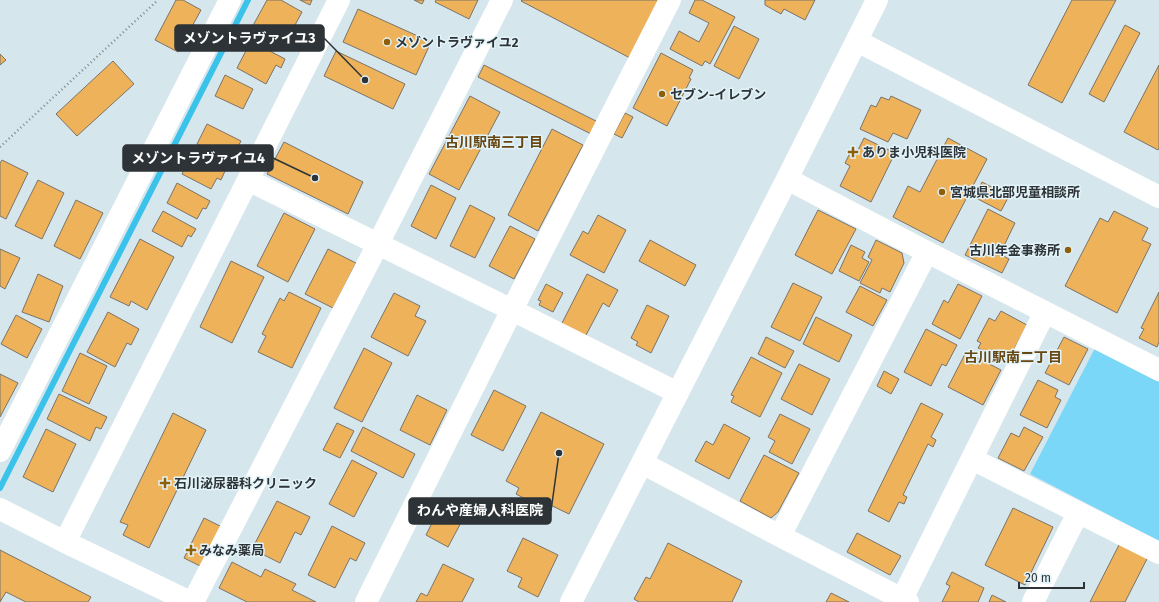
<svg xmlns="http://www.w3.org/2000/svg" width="1159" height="602" font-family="'Fira Sans','Noto Sans JP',sans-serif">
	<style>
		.green { fill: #7bd7f7 }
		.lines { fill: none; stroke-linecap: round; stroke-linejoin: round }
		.stream { stroke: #3bc2ea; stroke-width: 6 }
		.building { fill: #edb25a; stroke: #7b7368 }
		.path { stroke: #7f8a8f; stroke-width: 2.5; stroke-dasharray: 1 3; stroke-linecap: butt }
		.minor { stroke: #fff; stroke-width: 22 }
		.poi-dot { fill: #8e5f07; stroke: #e2f3f9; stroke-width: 1.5 }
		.labels { text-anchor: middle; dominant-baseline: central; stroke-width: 3; stroke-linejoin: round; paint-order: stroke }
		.poi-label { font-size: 13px; font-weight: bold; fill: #2d3336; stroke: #e2f3f9; text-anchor: start }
		.neighbourhood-label { font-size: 14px; font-weight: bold; fill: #684712; stroke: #e2f3f9 }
		.leader { fill: none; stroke: #2d3336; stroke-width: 1.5 }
		.callout-dot { fill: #2d3336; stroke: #e2f3f9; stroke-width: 1.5 }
		.callout { fill: #2d3336; stroke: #2d3336; stroke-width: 1.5 }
		.callout-label { font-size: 14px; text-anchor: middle; font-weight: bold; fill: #fff }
	</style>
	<rect width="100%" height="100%" fill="#d5e6ec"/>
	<path class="green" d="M1095 348 1159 382V541L1030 474Z"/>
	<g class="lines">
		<path class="stream" d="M0 488 248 0"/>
	</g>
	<path class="building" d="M176 0H183L201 10 178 52 155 40Z
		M267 0H281L302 12 287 40 272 32 267 40 250 31Z
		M300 0H312L310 5Z
		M414 0H424L422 4Z
		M436 0H478L469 19 435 2Z
		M522 0H661L630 58 521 1Z
		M695 0H702L735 17 710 64 705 61 702 66 670 49 679 31 699 42 709 23 689 13Z
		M765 0H815L805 20 784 9 781 14 765 5Z
		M1072 0H1116L1062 103 1028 85Z
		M358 9 431 42 416 75 343 42Z
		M1125 25 1140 33 1104 102 1089 94Z
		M734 26 759 39 739 79 714 66Z
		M251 41 285 59 281 68 276 65 266 84 237 68Z
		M336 51 405 84 393 109 324 76Z
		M661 53 693 70 689 78 691 79 667 126 633 108Z
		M0 54 6 60 0 65Z
		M113 61 134 84 77 136 56 114Z
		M484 65 598 122 591 134 478 77Z
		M1159 65V148L1158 150 1124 132Z
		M225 75 253 89 243 109 215 96Z
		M470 96 500 112 459 190 429 174Z
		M891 96 921 110 907 139 893 133 888 142 860 129 871 105 876 107 881 97 889 100Z
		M625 113 633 117 622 138 614 134Z
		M207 124 241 141 236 150 233 148 227 159 197 144Z
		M552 129 583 145 538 231 508 215Z
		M864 138 895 153 871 202 840 186 850 166 845 163 850 153 855 156Z
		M948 138 987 159 943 243 893 217 908 186 920 192Z
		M284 142 363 182 348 214 267 174Z
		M192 154 225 171 221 180 217 178 211 189 182 174Z
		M2 160 28 173 6 219 0 216V163Z
		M38 180 64 193 42 239 15 226Z
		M982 182 1009 196 1001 211 974 197Z
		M177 183 210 201 206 209 203 208 197 219 167 203Z
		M431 185 456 198 436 239 411 226Z
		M76 200 103 213 80 259 54 246Z
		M470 205 495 218 475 258 450 246Z
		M988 209 1015 223 1000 254 1009 259 1002 273 965 255Z
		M818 210 856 229 832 274 795 255Z
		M163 211 196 229 191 237 188 235 182 247 152 231Z
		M1114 211 1148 228 1142 240 1151 244 1117 313 1065 286 1100 218 1108 222Z
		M284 213 315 229 288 282 257 266Z
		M598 215 626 230 604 273 570 255 583 231 588 234Z
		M510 226 535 239 514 279 489 266Z
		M140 239 174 257 147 310 131 301 129 306 110 297Z
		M650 240 696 265 685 286 639 261Z
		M876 240 902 253 904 263 890 292 882 288 880 293 860 283 872 260 868 257Z
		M851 245 865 252 862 258 869 262 859 281 839 271Z
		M0 249 20 258 5 289 0 286Z
		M328 249 356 263 333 308 305 294Z
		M231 261 264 277 232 343 200 327Z
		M38 274 63 286 49 322 22 312Z
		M587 274 618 290 609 307 603 303 585 337 561 325Z
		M793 283 822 297 800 341 771 327Z
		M546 284 563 293 553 312 539 305 541 301 538 300Z
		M958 284 982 296 960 339 932 324 944 300 948 303Z
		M860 286 887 300 873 326 846 312Z
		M289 292 321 308 292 368 258 352 266 336 262 334 280 298 284 301Z
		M1159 292V342L1157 347 1139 338 1144 329 1141 328Z
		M394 293 420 306 415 316 426 321 408 356 371 337Z
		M647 305 669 316 651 353 636 345 638 342 631 338Z
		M1001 311 1027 325 1007 363 978 348 981 343 977 341 989 318 995 321Z
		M108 312 139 329 131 345 127 343 115 367 87 352Z
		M16 315 42 329 27 358 1 344Z
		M816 317 852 335 839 362 803 344Z
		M926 329 957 345 946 366 942 364 931 386 904 372Z
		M766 337 794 351 785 368 758 354Z
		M1064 337 1088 349 1069 385 1045 373Z
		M364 348 392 363 362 422 334 408Z
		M966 352 1001 370 983 405 948 387Z
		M80 353 107 366 89 404 62 391Z
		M751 357 782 373 760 417 731 402 734 396 731 395Z
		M799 364 830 379 812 415 781 399Z
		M884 371 899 379 891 394 877 386Z
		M0 374 18 383 0 417Z
		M1038 380 1058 390 1055 397 1061 400 1047 428 1020 415Z
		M494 390 526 406 503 451 471 435Z
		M59 394 107 417 101 429 96 427 90 441 47 419Z
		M417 395 447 410 430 445 400 430Z
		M921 403 943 414 931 437 936 440 933 447 928 444 903 495 907 497 904 504 899 502 889 522 868 511Z
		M541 412 604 444 569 514 542 501 539 506 516 494 519 488 506 481Z
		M173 413 206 430 149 548 123 535 128 525 120 522Z
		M780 414 810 429 792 464 769 452 775 441 768 437Z
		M337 423 354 431 340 458 323 450Z
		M724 424 750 438 729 479 695 461 706 441 713 445Z
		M363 427 415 454 403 478 351 451Z
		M1024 427 1043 437 1024 471 998 458 1011 433 1019 437Z
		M46 429 76 444 53 492 23 477Z
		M764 455 799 473 778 512 771 518 740 501Z
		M352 460 377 473 354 517 329 504Z
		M277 501 310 517 301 535 295 532 280 563 252 549Z
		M441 505 464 517 448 547 426 535Z
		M1013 508 1053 527 1025 585 985 565Z
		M204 518 224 528 204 568 184 558Z
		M332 526 365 543 356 561 350 558 335 588 308 575Z
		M857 533 901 556 890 575 847 552Z
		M523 538 558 555 538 597 518 587 522 578 507 571Z
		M1122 539 1150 553 1125 602H1090Z
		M668 543 742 581 732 602H639L634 599 646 577 650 579Z
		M0 550 91 597 88 602H26L6 592 0 602Z
		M232 562 261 577 265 569 296 584 292 590 316 602H247L219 588Z
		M443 564 474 579 462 602H416L421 593 427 596Z
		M952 572 984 588 978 602H942L950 586 946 584Z
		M831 593 849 602H826Z
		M992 595 1006 602H989Z"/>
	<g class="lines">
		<path class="path" d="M0 147 158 0"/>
		<path class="minor" d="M857 41 1159 197
			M787 179 927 252 1159 370
			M248 180 512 310 678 393
			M0 451 230 0
			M972 459 1159 553
			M642 463 780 536 908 602
			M0 509 65 542 190 602
			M780 536 927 252
			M65 542 339 0
			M902 599 1045 312
			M193 602 378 244 502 0
			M366 602 512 310 670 0
			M571 602 787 179 877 0
			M1033 602 1078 513"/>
	</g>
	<g class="poi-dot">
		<circle cx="387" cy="42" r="4"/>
		<circle cx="662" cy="94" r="4"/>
		<path d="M851 146h4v4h4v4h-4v4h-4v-4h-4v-4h4z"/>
		<circle cx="942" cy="192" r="4"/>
		<circle cx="1068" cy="250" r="4"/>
		<path d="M163 477h4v4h4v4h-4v4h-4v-4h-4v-4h4z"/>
		<path d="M189 544h4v4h4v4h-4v4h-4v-4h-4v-4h4z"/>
	</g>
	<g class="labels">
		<g class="poi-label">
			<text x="395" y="42">メゾントラヴァイユ2</text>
			<text x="670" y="94">セブン-イレブン</text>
			<text x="862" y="152">ありま小児科医院</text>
			<text x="950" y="192">宮城県北部児童相談所</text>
			<text x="1060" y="250" text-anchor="end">古川年金事務所</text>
			<text x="174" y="483">石川泌尿器科クリニック</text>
			<text x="199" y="550">みなみ薬局</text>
		</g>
		<g class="neighbourhood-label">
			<text x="494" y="142">古川駅南三丁目</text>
			<text x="1013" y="357">古川駅南二丁目</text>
		</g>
	</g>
	<path class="leader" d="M365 80L324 38M315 178L273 158M559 453L551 511"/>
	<g class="callout-dot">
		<circle cx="365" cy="80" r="4"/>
		<circle cx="315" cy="178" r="4"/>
		<circle cx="559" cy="453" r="4"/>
	</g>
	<g class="callout">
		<rect x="175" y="25" width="149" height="26" rx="4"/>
		<rect x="123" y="145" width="150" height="26" rx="4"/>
		<rect x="409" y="498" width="142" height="26" rx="4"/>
	</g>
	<g class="callout-label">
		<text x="249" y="43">メゾントラヴァイユ3</text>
		<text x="198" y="163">メゾントラヴァイユ4</text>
		<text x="480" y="515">わんや産婦人科医院</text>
	</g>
	<path d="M1019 582v6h65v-6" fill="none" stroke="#2d3336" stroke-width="2"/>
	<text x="1025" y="582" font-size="12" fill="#2d3336" stroke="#e2f3f9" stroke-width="3" paint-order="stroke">20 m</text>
</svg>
